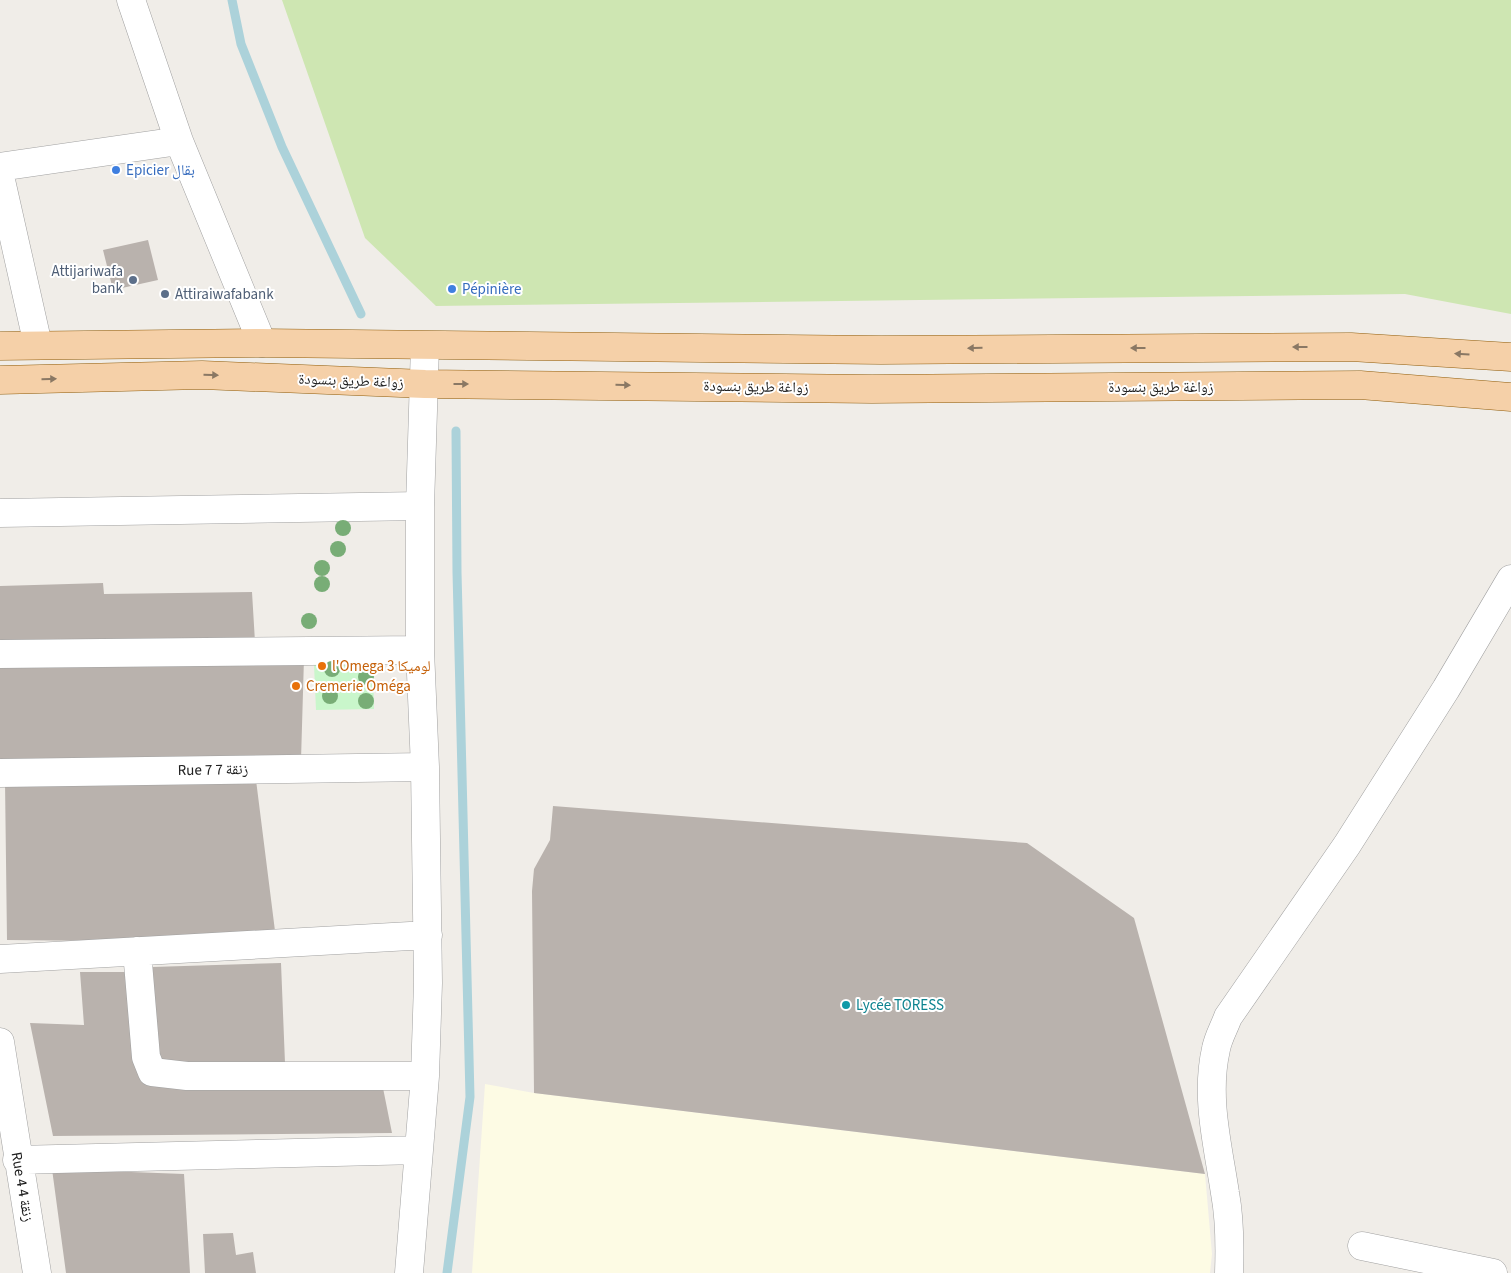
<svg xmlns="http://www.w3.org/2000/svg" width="1511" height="1273" font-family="'Source Sans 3','Noto Naskh Arabic',sans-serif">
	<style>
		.education { fill: #fdfbe4 }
		.grass { fill: #cee6b2 }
		.park { fill: #c9f6cb }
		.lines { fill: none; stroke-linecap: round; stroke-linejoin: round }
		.stream { stroke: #acd2da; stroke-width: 9 }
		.building { fill: #b9b2ad }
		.minor-casing { stroke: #a1a1a1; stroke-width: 29 }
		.major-casing { stroke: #915e0c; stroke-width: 29 }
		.minor { stroke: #fff; stroke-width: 28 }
		.major { stroke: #f5d0a8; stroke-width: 28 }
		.tree { fill: #78ad76 }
		.oneway { fill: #8a7864 }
		.shop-dot { fill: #3f7fe0; stroke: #fff; stroke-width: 2 }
		.service-dot { fill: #5c6f8a; stroke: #fff; stroke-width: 2 }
		.food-dot { fill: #e8710a; stroke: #fff; stroke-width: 2 }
		.culture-dot { fill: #0f9aa8; stroke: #fff; stroke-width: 2 }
		.labels { text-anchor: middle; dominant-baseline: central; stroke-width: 4; stroke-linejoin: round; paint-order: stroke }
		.shop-label { font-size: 15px; fill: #366cbe; stroke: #fff; text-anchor: start }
		.service-label { font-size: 15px; fill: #4e5e75; stroke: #fff; text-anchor: end }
		.street-label { font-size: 15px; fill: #202020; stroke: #fff }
		.food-label { font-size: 15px; fill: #c56008; stroke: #fff; text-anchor: start }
		.culture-label { font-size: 15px; fill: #0d838f; stroke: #fff; text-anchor: start }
	</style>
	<rect width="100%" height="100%" fill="#f0ede8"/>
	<path class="education" d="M485 1084 534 1093 1205 1174 1212 1254 1210 1273H472Z"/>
	<path class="grass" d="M282 0H1511V314L1405 294 436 306 365 238Z"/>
	<path class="park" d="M373 663 374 709 316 710 314 665Z"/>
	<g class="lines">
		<path class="stream" d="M232 0 241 44 282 147 361 314
			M447 1273 470 1097 457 572 456 431"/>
	</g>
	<path class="building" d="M148 240 158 280 113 290 103 250Z
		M103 583 104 594 252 592 255 642 0 648V586Z
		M0 658H304L301 760 0 759Z
		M256 780 275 931 104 941 7 940 5 782Z
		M553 806 1027 843 1134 918 1205 1174 534 1093 532 891 534 869 550 840Z
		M281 963 285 1063 160 1067 152 967Z
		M80 972H134L141 1082 381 1078 392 1133 53 1136 30 1023 84 1025Z
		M52 1169 184 1174 190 1273H66Z
		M233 1233 236 1255 253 1252 256 1273H205L203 1234Z"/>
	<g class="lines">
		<g class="minor-casing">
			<path id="minor" d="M131 0 179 141 262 343
				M0 167 179 141
				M0 176 38 345
				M0 513 420 506
				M0 654 420 650
				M0 773 425 767
				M137 951 146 1057 152 1072 187 1076H425
				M0 959 428 935
				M0 1042 37 1273
				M17 1160 419 1150
				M1362 1246 1493 1273
				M409 1273 425 1076 428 983 425 767 420 650V506L425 346
				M1229 1273C1230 1246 1230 1220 1225 1193 1218 1146 1205 1097 1216 1049 1218 1038 1224 1028 1228 1017L1347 845 1446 689 1511 579"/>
		</g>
		<g class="major-casing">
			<path id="major" d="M0 346 262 343 881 350 1351 347 1511 357
				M0 380 202 375 425 384 872 389 1360 385 1511 397"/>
		</g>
		<use href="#minor" class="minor"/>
		<use href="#major" class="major"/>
	</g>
	<g class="tree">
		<circle cx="343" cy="528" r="8"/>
		<circle cx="338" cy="549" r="8"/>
		<circle cx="322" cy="568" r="8"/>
		<circle cx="322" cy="584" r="8"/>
		<circle cx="309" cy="621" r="8"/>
		<circle cx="332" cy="669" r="8"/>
		<circle cx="366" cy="677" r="8"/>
		<circle cx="330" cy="696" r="8"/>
		<circle cx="366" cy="701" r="8"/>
	</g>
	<defs><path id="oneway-solid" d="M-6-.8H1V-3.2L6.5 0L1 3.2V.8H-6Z" transform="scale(1.25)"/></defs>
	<g class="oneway">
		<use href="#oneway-solid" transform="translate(1300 347) rotate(180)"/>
		<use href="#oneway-solid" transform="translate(975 348) rotate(179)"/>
		<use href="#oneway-solid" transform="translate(1138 348) rotate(180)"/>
		<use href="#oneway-solid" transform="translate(1462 354) rotate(-176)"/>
		<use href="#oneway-solid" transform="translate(211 375) rotate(2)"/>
		<use href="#oneway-solid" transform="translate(49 379) rotate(-1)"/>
		<use href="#oneway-solid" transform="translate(461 384)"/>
		<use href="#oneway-solid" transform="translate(623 385) rotate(1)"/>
	</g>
	<g class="shop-dot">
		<circle cx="116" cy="170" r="5"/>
		<circle cx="452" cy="289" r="5"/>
	</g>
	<g class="service-dot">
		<circle cx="133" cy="280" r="5"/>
		<circle cx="165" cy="294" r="5"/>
	</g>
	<g class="food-dot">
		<circle cx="322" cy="666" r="5"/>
		<circle cx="296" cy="686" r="5"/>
	</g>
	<circle class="culture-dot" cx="846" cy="1005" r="5"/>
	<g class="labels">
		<g class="shop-label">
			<text x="126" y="170">Epicier بقال</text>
			<text x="462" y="289">Pépinière</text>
		</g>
		<g class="service-label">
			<text x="123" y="271">Attijariwafa<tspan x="123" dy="17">bank</tspan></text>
			<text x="175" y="294" text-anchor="start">Attiraiwafabank</text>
		</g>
		<g class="street-label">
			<text transform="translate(351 381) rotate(2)">زواغة طريق بنسودة</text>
			<text transform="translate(756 387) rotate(1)">زواغة طريق بنسودة</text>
			<text x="1161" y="387">زواغة طريق بنسودة</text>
			<text transform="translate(213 770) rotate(-1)">Rue 7 زنقة 7</text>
			<text transform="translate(22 1187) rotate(80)">Rue 4 زنقة 4</text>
		</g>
		<g class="food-label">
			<text x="332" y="666">l'Omega 3 لوميكا</text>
			<text x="306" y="686">Cremerie Oméga</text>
		</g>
		<g class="culture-label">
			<text x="856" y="1005">Lycée TORESS</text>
		</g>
	</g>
</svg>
